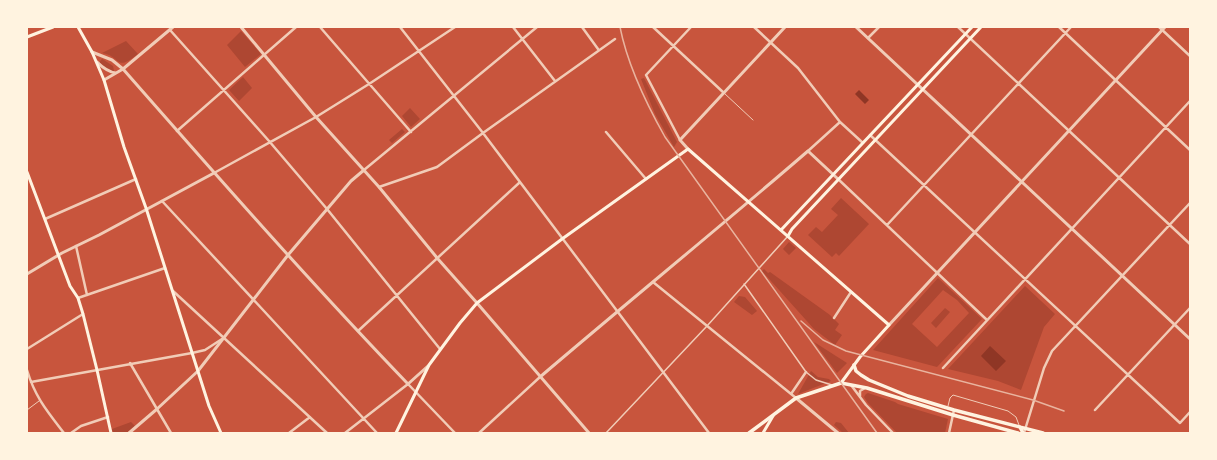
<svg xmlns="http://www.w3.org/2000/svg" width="1217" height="460" font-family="'Fira Sans',sans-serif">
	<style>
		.green { fill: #ae4732; fill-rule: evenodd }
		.water { fill: #8f3625 }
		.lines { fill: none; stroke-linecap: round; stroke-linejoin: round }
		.service { stroke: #f1ccb7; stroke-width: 1 }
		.pedestrian { stroke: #f1ccb7; stroke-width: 1.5 }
		.minor { stroke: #f1ccb7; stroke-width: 2.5 }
		.tertiary { stroke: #f1ccb7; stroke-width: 3 }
		.secondary { stroke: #fff3e0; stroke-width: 3 }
		.primary { stroke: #fff3e0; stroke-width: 3.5 }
		.rail { stroke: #e9b49f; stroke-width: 1.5 }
	</style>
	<rect width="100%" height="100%" fill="#c8553d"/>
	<path class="green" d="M241 31 261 54 245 67 227 45Z
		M126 41 138 54C114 73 122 56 102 53Z
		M102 59 104 60 113 66 114 71 110 72 100 64V61Z
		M243 77 252 88 239 101 229 90Z
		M644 78 677 142 674 147 655 114 641 79Z
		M410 108 420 119 411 127 402 116Z
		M402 129 405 132 392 143 389 140Z
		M841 198 869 224 839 256 836 253 832 257 808 235 816 227 822 232 838 215 831 209Z
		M789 242 796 248 789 255 783 249Z
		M764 269 768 273 770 272 830 315 839 324 835 330 842 335 835 345 814 329 762 271Z
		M938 278 982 319 937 367 873 350ZM943 290 957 300 969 313 937 347 912 324Z
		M1025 286 1055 314 1044 327 1021 390 998 381 948 369Z
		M739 296 745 297 757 311 752 315 734 302Z
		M945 308 950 312 936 328 931 323Z
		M814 342 847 363 837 373Z
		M811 371 818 377 829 379 831 381 798 394Z
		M868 393 895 402 898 404 948 419 945 433H897L868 403 864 397 866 394Z
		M131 422 135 426 126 433H113L112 429Z
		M836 422 841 423 849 433H843L834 425Z"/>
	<path class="water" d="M859 90 869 100 865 104 855 94Z
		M990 346 1006 361 996 371 981 356Z"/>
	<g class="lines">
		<path class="service" d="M724 93 753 120
			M948 406 950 398 953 395 1008 411 1016 417 1019 425
			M27 410 39 401"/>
		<path class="pedestrian" d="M744 284 806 372 816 380 832 385
			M606 433 707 326 788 236"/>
		<path class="minor" d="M320 27 411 132
			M400 27 483 133 709 433
			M513 27 555 81
			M582 27 598 49
			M653 27 724 93
			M754 27 798 68 840 122 863 143
			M958 27 1190 244
			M1059 27 1190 150
			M1159 27 1190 56
			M170 30 269 141 327 209 440 349
			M868 38 879 27
			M177 131 296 27
			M606 132 646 179
			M870 135 1180 423 1190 412
			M680 140 646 75 691 27
			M808 151 840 122
			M364 170 537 27
			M214 173 316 117 369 84 455 27
			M838 179 987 320
			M379 187 437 167 483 133 615 39
			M162 201 377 433
			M45 219 136 179
			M887 225 1071 27
			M76 246 87 295
			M653 282 796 398
			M173 291 327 433
			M78 298 165 268
			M834 318 851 292
			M358 331 519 183
			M27 349 83 314
			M130 363 171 433
			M943 368 1190 101
			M27 370C35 397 47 411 64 433
			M31 382 192 353 205 350 222 339
			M851 385 866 405 893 433
			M791 394 806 372
			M860 397V391L865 388
			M1095 410 1190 308
			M71 433 81 426 108 417
			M289 433 310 417
			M345 433 408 384 455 433
			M479 433 540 377
			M949 433 954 410
			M1024 433 1044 368 1052 351 1190 203"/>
		<path class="tertiary" d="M241 27 316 117 379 187 438 259 477 303 589 433
			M856 27 1190 339
			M92 52 112 60 123 69C216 175 310 282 408 384L428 366
			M97 62C103 68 108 72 116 73
			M104 80 123 69 173 27
			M688 149 680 140 785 27
			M27 274 62 253 99 235 214 173
			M889 325 1165 27
			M540 377C629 301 720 227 808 151L838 179
			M796 398 838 433
			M129 433 157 409 198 371 288 255 351 181 364 170"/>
		<path class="secondary" d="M78 27 92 52 104 80 124 147 146 208 209 406 221 433
			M27 37 53 27
			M27 172 70 286 78 298 83 314 97 370 111 433
			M781 230 972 27
			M788 236 792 229 981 27
			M396 433 429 365 460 323 477 303 562 239 688 149 889 325 860 357 841 383
			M763 433 773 416"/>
		<path class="primary" d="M854 365 856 371 861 375 869 380 908 396 954 410 1043 433
			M1020 427 1023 433
			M749 433 796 398 841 383 867 388 953 415 1018 433"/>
		<path class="rail" d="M620 27C627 63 647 105 665 137L877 433
			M801 321 823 340 846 351 1033 400 1064 411"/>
	</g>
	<rect width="1217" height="460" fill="none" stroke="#fff3e0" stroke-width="56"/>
</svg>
